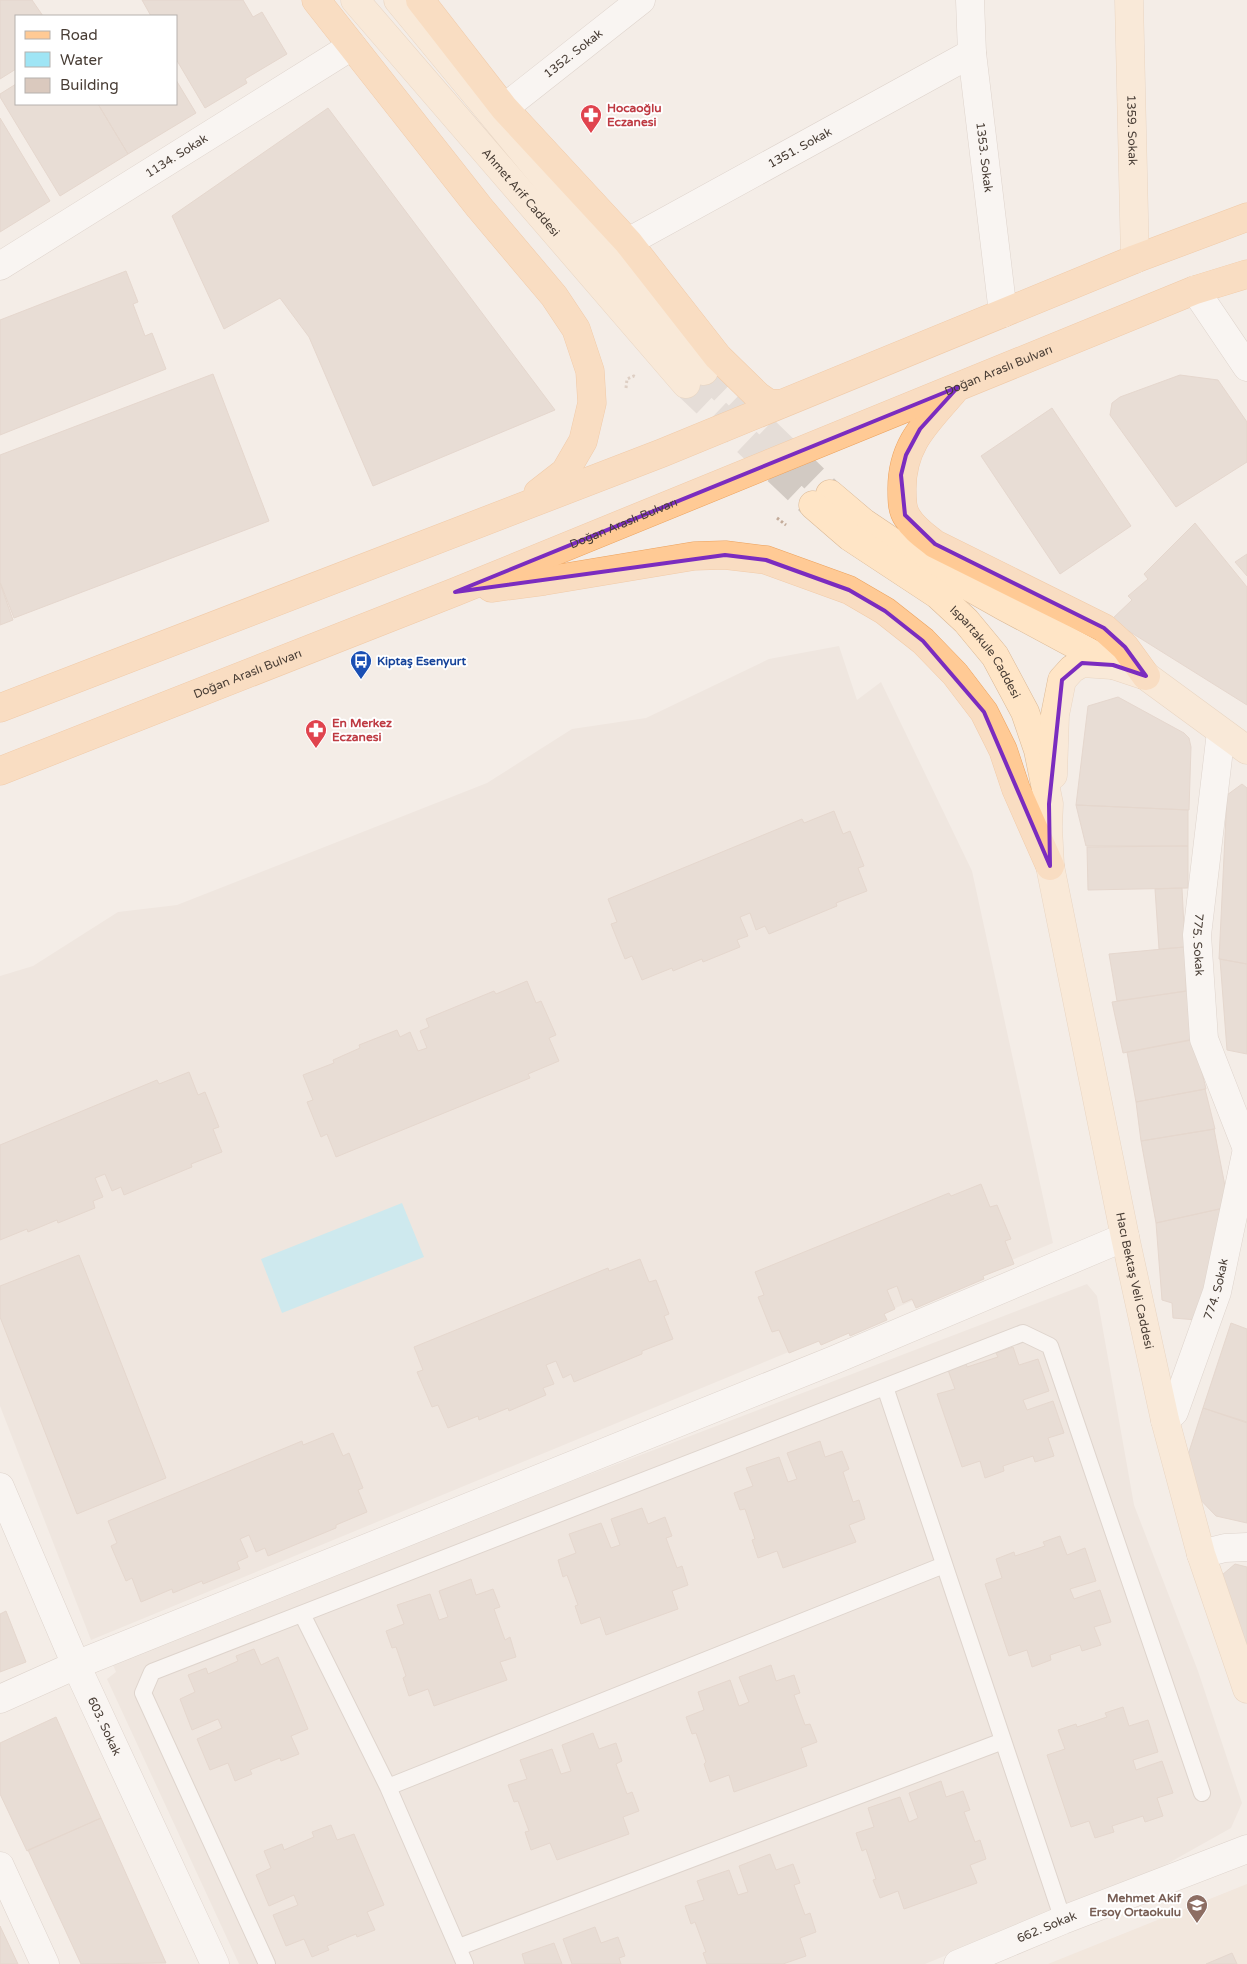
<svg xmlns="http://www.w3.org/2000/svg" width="1247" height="1964" font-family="'Varela Round',sans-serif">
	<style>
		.residential { fill: #e9ded5 }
		.education { fill: #efdfd0 }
		.water { fill: #9fe5f5 }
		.building { fill: #dac9be; stroke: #d2bcae }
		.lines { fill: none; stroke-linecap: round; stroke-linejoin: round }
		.secondary-tunnel { stroke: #d2cac3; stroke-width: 28; stroke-dasharray: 28 14; stroke-linecap: butt }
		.lane-casing { stroke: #c4b6ac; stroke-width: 18 }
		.street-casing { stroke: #c4b6ac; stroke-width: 29 }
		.secondary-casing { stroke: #dbb996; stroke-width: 29 }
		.primary-casing { stroke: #eca25e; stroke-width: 29 }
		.path { stroke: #c3ab99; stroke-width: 3; stroke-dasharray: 2.5 2.5; stroke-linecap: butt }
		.lane { stroke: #fff; stroke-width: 16 }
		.street { stroke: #fff; stroke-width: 28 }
		.secondary { stroke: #ffe5c6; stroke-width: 28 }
		.primary { stroke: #ffca95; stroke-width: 28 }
		.marked { fill: none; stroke: #7b2cbf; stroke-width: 4; stroke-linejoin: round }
		.labels { text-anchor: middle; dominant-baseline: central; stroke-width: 4; stroke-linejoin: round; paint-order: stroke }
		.street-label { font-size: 12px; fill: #483d35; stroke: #fff }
		.health-label { font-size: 12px; font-weight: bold; fill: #be3a42; stroke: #fff; text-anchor: start }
		.transit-label { font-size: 12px; font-weight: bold; fill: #164399; stroke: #fff; text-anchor: start }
		.education-label { font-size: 12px; font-weight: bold; fill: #785e54; stroke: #fff; text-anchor: end }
	</style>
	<rect width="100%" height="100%" fill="#f4ede7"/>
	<path class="residential" d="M839 646 857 700 881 682 972 871 1053 1243 91 1640 0 1406V976L33 966 118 912 177 905 487 783 572 729 646 718 769 659Z
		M1087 1284 1097 1296 1134 1505 1198 1671 1242 1803 1231 1828 1158 1869 925 1964H239L107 1679 116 1672 110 1658Z"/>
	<path class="education" d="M1247 1884V1964H1048Z"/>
	<path class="water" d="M402 1203 424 1257 282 1313 261 1259Z"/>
	<path class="building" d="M0 0H32L43 16H16V69L0 79Z
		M142 0H243L253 17 262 12 287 54 245 79 247 83 205 108 176 59V16H151Z
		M176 80 196 113 128 154 98 104H176Z
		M16 84V104H98L128 154 60 196 0 97V94Z
		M328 108 555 410 373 486 309 337 280 298 224 329 172 216Z
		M0 118 50 201 0 232Z
		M126 271 138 302 133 304 145 336 152 333 166 369 0 435V320Z
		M213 374 269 521 14 618 0 582V455Z
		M1180 375 1218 380 1247 422V462L1176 507 1110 415 1112 403 1120 397Z
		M1052 408 1131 526 1060 574 981 456Z
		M1195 523 1247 587V705L1111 620 1132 600 1128 596 1148 579 1144 574Z
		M1247 554V576L1235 562Z
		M0 583 13 620 0 625Z
		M1118 697 1184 733 1189 738 1191 747 1189 810 1076 805 1088 706Z
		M1242 784 1247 788V964L1219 959 1227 795Z
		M1076 805 1188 810V846H1086Z
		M834 811 843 834 850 831 864 866 858 868 867 891 836 903 837 906 769 934 765 926 756 930 750 913 740 917 748 936 737 940 740 947 703 962 702 959 673 971 672 968 642 980 632 956 625 959 611 924 617 922 608 899 802 819 804 823Z
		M1188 846V888L1088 890 1087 847Z
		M1182 888 1185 947 1159 949 1155 889Z
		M1185 947 1186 991 1117 1001 1109 954Z
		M1220 959 1247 964V1054L1227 1050Z
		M527 981 536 1003 541 1001 556 1035 549 1038 559 1061 528 1074 530 1078 336 1157 327 1134 321 1137 307 1102 313 1100 303 1075 334 1063 333 1060 360 1048 359 1045 397 1030 400 1037 410 1032 418 1051 427 1048 420 1031 429 1027 426 1019 494 991 496 994Z
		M1187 991 1197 1039 1123 1053 1112 1002Z
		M1194 1039 1206 1089 1136 1102 1127 1052Z
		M189 1072 198 1095 205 1092 219 1127 213 1129 222 1152 191 1164 192 1167 124 1195 121 1187 112 1191 105 1174 95 1178 103 1197 93 1201 95 1208 58 1223 57 1220 28 1232 27 1229 0 1240V1145L157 1080 159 1084Z
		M1205 1089 1215 1129 1141 1141 1136 1102Z
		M1214 1129 1229 1207 1156 1223 1141 1141Z
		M981 1184 990 1207 997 1205 1011 1239 1005 1241 1014 1264 983 1276 984 1279 916 1308 912 1299 903 1303 897 1286 887 1290 895 1309 884 1314 887 1320 850 1336 849 1333 821 1345 819 1341 789 1353 779 1330 772 1332 758 1297 764 1295 755 1272 949 1193 951 1196Z
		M1228 1207 1197 1320 1173 1318 1172 1303 1162 1300 1156 1223Z
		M79 1255 166 1478 77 1514 0 1317V1286Z
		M640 1259 649 1282 656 1280 669 1314 664 1316 673 1339 642 1351V1354L574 1382 571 1374 563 1378 556 1361 546 1365 554 1384 543 1388 546 1395 509 1411 508 1408 479 1420 478 1416 448 1428 438 1405 432 1407 417 1372 423 1370 414 1347 608 1268 609 1271Z
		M1231 1323 1247 1329V1423L1203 1408Z
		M1013 1347 1019 1365 1038 1359 1049 1391 1023 1400 1027 1410 1053 1401 1064 1433 1048 1438 1054 1456 1035 1462 1033 1456 1003 1466 1004 1471 985 1478 980 1461 962 1467 937 1394 955 1389 948 1370 966 1363 967 1367 998 1357 996 1353Z
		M1203 1408 1247 1422V1523L1216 1516 1193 1492 1186 1461Z
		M333 1433 343 1456 349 1453 363 1488 358 1490 367 1512 336 1525V1528L268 1556 265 1548 256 1552 249 1535 240 1539 248 1557 237 1562 240 1569 203 1584 202 1581 173 1593 172 1589 141 1602 132 1578 126 1581 111 1546 117 1543 108 1521 302 1441 303 1445Z
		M820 1441 825 1457 842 1451 849 1469 843 1472 853 1502 859 1500 865 1519 849 1525 856 1542 783 1568 777 1551 758 1558 752 1540 755 1539 745 1509 740 1510 734 1493 753 1486 746 1468 779 1457 788 1482 797 1479 787 1453Z
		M642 1508 648 1524 665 1517 672 1536 666 1538 677 1568 682 1566 688 1585 672 1591 678 1609 606 1635 600 1617 581 1624 575 1606 578 1605 567 1575 563 1577 558 1560 576 1553 569 1534 601 1523 611 1548 620 1545 611 1519Z
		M1060 1536 1067 1555 1085 1548 1096 1581 1070 1589 1074 1599 1100 1590 1111 1622 1094 1627 1101 1645 1082 1651 1080 1645 1050 1655 1051 1660 1032 1667 1027 1650 1009 1656 985 1584 1002 1578 996 1559 1014 1552 1015 1556 1045 1546 1043 1542Z
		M1235 1564 1247 1567V1656L1222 1575Z
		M471 1579 476 1595 493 1589 500 1607 494 1609 505 1640 510 1637 516 1657 500 1662 507 1680 434 1706 428 1689 409 1696 403 1678 406 1676 396 1647 392 1648 386 1631 404 1624 397 1605 430 1594 439 1620 448 1617 439 1591Z
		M6 1611 26 1662 0 1672V1614Z
		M254 1649 261 1665 278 1657 308 1729 291 1736 299 1754 281 1761 280 1758 250 1770 252 1774 235 1781 228 1763 210 1770 197 1739 222 1728 218 1719 192 1730 180 1699 195 1692 188 1675 206 1668 208 1674 238 1661 236 1656Z
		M771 1665 776 1681 794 1675 800 1693 794 1695 805 1725 810 1724 817 1742 801 1748 807 1766 734 1792 729 1775 710 1782 704 1764 706 1762 696 1733 692 1734 686 1717 704 1710 698 1692 730 1680 739 1706 749 1702 739 1677Z
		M1123 1707 1129 1726 1148 1720 1158 1752 1133 1760 1136 1770 1162 1761 1173 1793 1157 1798 1163 1816 1145 1822 1143 1816 1112 1826 1114 1832 1095 1838 1089 1821 1071 1827 1047 1755 1065 1749 1058 1730 1076 1724 1077 1727 1107 1717 1105 1713Z
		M56 1717 101 1818 27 1851 0 1794V1743Z
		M593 1733 599 1749 616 1743 622 1761 616 1764 627 1794 632 1792 639 1811 623 1817 629 1834 557 1860 550 1843 531 1850 525 1832 529 1831 518 1801 514 1802 508 1785 527 1779 520 1760 552 1749 561 1774 571 1771 562 1745Z
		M941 1781 946 1797 963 1791 970 1810 964 1812 975 1842 980 1840 986 1859 970 1865 977 1883 904 1909 898 1891 880 1898 873 1880 876 1879 866 1849 862 1851 856 1833 874 1827 868 1808 900 1797 909 1822 918 1818 909 1793Z
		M101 1818 166 1963 81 1964 28 1850Z
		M331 1825 337 1840 354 1834 384 1905 367 1912 375 1930 357 1937 356 1934 327 1946 329 1950 312 1957 304 1939 286 1946 273 1915 298 1905 294 1895 269 1906 256 1875 271 1868 264 1851 282 1844 284 1850 314 1837 312 1832Z
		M770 1854 776 1870 793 1864 800 1883 794 1885 805 1915 810 1913 816 1932 800 1938 806 1956 783 1964H707L703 1953 706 1952 695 1922 691 1924 685 1906 704 1900 697 1881 729 1870 738 1895 748 1892 739 1866Z
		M0 1926 18 1964H0Z
		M595 1927 601 1943 618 1937 625 1956 619 1958 621 1964H572L563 1939Z
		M554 1943 562 1964H525L522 1954Z
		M1232 1953 1237 1964H1206Z"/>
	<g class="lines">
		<path class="secondary-tunnel" d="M704 371 830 494
			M686 384 813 505"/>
		<g class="lane-casing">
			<path id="lane" d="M885 1387 1063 1920
				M302 1614 388 1787 465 1964
				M388 1787 944 1565
				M459 1947 1003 1741
				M267 1964 143 1693 152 1672 1023 1333 1050 1346 1202 1793"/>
		</g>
		<g class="street-casing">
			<g id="street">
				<path id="s1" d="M970 0 972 53 1003 313"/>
				<path id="s2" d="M504 108 641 0"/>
				<path id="s3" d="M628 242 972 53"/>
				<path id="s4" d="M0 266 352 46"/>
				<path d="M1195 290 1247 367"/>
				<path id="s5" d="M1221 732 1197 935 1204 1039 1247 1149"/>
				<path id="s6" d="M1165 1420 1174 1412 1217 1292 1247 1149"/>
				<path id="s7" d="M0 1487 76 1665 215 1964"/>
				<path d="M1201 1554 1225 1548 1247 1547"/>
				<path d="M0 1699 76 1665 834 1360 1125 1237"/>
				<path d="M0 1866 45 1964"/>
				<path id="s8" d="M958 1964 1063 1920 1247 1849"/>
			</g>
		</g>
		<g class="secondary-casing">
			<g id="secondary">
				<path id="s9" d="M355 0 686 384"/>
				<path d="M398 0 704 371"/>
				<path id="s10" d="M1129 0 1135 259"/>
				<path d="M830 494 863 522 909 553 1005 607 1113 665 1146 676 1247 750"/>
				<path id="s11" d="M813 505 850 537 938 595 966 621 995 656 1025 712 1038 750 1049 804 1048 827 1050 866 1125 1237 1165 1420 1201 1554 1247 1689"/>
				<path d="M1053 775 1055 715 1062 680 1072 669 1082 663 1112 665"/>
			</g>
		</g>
		<g class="primary-casing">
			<g id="primary">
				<path d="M316 0 479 207 554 296 576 329 590 371 592 403 583 441 565 472 538 493"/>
				<path d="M420 0 504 108 628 242 718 357 758 396 768 403 780 404"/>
				<path d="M953 392C925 424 901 446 902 491 902 500 902 510 907 517 914 529 925 536 935 544L1104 628 1125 647 1146 676"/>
				<path d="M491 588 544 581 694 556 725 555 766 560 849 590 885 611 923 641 955 674 984 712 1003 750 1016 789 1050 866"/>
				<path d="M0 708 662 453 1135 259 1247 217"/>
				<path id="s12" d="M0 771 455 592 1195 290 1247 274"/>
			</g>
		</g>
		<path class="path" d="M626 388 627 379 634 376 636 377
			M777 518 786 525"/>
		<use href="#lane" class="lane"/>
		<use href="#street" class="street"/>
		<use href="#secondary" class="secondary"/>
		<use href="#primary" class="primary"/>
	</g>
	<path d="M0 0H1247V1964H0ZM958 387 920 429 906 455 901 475 905 515 935 544 1104 628 1125 647 1146 676 1113 665 1082 663 1062 680 1049 804 1050 866 984 712 923 641 885 611 849 590 766 560 725 555 455 592Z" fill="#f4ede7" fill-opacity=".55" fill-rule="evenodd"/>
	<path class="marked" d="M958 387 920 429 906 455 901 475 905 515 935 544 1104 628 1125 647 1146 676 1113 665 1082 663 1062 680 1049 804 1050 866 984 712 923 641 885 611 849 590 766 560 725 555 455 592Z"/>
	<defs>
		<g id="pharmacy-pin" transform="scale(1.125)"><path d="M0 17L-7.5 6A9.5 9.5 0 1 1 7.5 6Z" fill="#e0444e" stroke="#fff"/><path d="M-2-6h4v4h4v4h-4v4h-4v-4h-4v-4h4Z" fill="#fff"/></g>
		<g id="bus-pin" transform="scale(1.125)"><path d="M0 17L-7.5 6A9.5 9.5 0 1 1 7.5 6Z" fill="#1a4fb4" stroke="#fff"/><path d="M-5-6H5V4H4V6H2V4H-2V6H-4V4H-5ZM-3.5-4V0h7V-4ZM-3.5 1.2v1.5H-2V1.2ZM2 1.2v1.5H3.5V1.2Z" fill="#fff"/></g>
		<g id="school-pin" transform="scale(1.125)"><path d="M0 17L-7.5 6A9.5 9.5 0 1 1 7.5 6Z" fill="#8d6e63" stroke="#fff"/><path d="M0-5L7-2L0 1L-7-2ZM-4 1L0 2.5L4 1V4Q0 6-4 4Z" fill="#fff"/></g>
	</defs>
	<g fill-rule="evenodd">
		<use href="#pharmacy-pin" x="591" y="115"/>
		<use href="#bus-pin" x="361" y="661"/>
		<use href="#pharmacy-pin" x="316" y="730"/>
		<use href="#school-pin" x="1197" y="1905"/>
	</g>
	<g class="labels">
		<g class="street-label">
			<text stroke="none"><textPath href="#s2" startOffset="88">1352. Sokak</textPath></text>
			<text stroke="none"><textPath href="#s10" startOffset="130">1359. Sokak</textPath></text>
			<text stroke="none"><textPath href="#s3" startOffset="196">1351. Sokak</textPath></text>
			<text stroke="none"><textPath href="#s4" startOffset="208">1134. Sokak</textPath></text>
			<text stroke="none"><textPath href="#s1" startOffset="158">1353. Sokak</textPath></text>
			<text stroke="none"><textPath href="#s9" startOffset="254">Ahmet Arif Caddesi</textPath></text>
			<text stroke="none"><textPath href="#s12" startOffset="1076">Doğan Araslı Bulvarı</textPath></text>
			<text stroke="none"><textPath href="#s12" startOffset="671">Doğan Araslı Bulvarı</textPath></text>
			<text stroke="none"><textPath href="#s11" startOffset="229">Ispartakule Caddesi</textPath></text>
			<text stroke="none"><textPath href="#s12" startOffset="266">Doğan Araslı Bulvarı</textPath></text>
			<text stroke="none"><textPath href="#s5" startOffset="214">775. Sokak</textPath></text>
			<text stroke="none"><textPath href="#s11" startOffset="882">Hacı Bektaş Veli Caddesi</textPath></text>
			<text stroke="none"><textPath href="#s6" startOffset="142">774. Sokak</textPath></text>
			<text stroke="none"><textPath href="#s7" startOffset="261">603. Sokak</textPath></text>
			<text stroke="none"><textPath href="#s8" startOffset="96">662. Sokak</textPath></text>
		</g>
		<g class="health-label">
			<text x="607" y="108">Hocaoğlu<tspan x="607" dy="14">Eczanesi</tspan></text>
			<text x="332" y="723">En Merkez<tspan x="332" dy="14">Eczanesi</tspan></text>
		</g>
		<g class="transit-label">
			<text x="377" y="661">Kiptaş Esenyurt</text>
		</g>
		<g class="education-label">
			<text x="1181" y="1898">Mehmet Akif<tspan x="1181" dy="14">Ersoy Ortaokulu</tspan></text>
		</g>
	</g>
	<rect x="15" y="15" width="162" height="90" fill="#ffffff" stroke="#b6b1ae"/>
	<rect x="25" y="31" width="25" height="8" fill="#ffca95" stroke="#b6b1ae"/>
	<text x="60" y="40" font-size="15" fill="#483d35">Road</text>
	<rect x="25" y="52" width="25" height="15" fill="#9fe5f5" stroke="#b6b1ae"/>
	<text x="60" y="65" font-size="15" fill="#483d35">Water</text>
	<rect x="25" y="78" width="25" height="15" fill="#dac9be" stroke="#b6b1ae"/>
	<text x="60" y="90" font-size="15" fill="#483d35">Building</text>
</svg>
